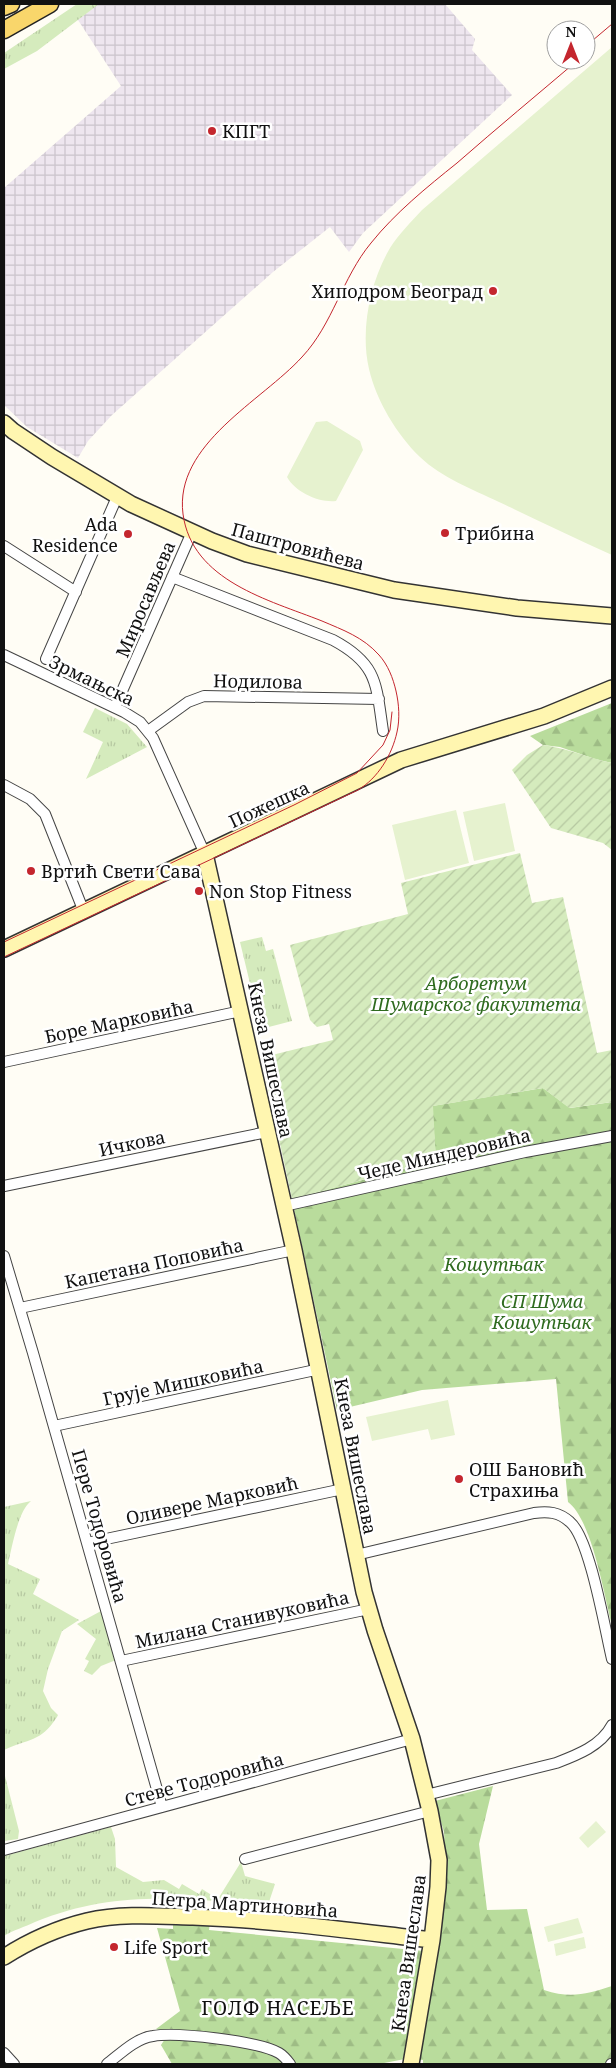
<svg xmlns="http://www.w3.org/2000/svg" width="616" height="2068" font-family="'Noto Serif',serif">
	<style>
		.industrial { fill: url(#industrial-grid) }
		.grass { fill: url(#grass-tufts) }
		.forest { fill: url(#forest-firs) }
		.garden { fill: url(#garden-furrows) }
		.pitch { fill: #e6f2cf }
		.lines { fill: none; stroke-linecap: round; stroke-linejoin: round }
		.street-casing { stroke: #444; stroke-width: 12 }
		.secondary-casing { stroke: #333; stroke-width: 18 }
		.primary-casing { stroke: #222; stroke-width: 19 }
		.street { stroke: #fff; stroke-width: 10 }
		.secondary { stroke: #fff6b0; stroke-width: 15 }
		.primary { stroke: #f9d66b; stroke-width: 16 }
		.tram { stroke: #c4262e; stroke-width: 1 }
		.poi-dot { fill: #c4262e; stroke: #fff; stroke-width: 2 }
		.labels { text-anchor: middle; dominant-baseline: central; stroke-width: 5; stroke-linejoin: round; paint-order: stroke }
		.poi-label { font-size: 18px; fill: #111; stroke: #fff; text-anchor: start }
		.street-label { font-size: 18px; fill: #111; stroke: #fff }
		.park-label { font-size: 18px; font-style: italic; fill: #2f6b1f; stroke: #fff }
		.neighbourhood-label { font-size: 19px; letter-spacing: 1px; fill: #111; stroke: #fff }
	</style>
	<defs>
		<pattern id="industrial-grid" width="8" height="8" patternUnits="userSpaceOnUse" patternTransform="scale(1.25)"><rect width="8" height="8" fill="#eee6ef"/><path d="M0 4h8M4 0v8" fill="none" stroke="#cbc4cc"/></pattern>
		<pattern id="grass-tufts" width="24" height="20" patternUnits="userSpaceOnUse" patternTransform="scale(1.25)"><rect width="24" height="20" fill="#d5ebbd"/><path d="M3 7l-1-3M5 7V3M7 7l1-3M15 17l-1-3M17 17v-4M19 17l1-3" fill="none" stroke="#b6c8a1"/></pattern>
		<pattern id="forest-firs" width="22" height="20" patternUnits="userSpaceOnUse" patternTransform="scale(1.25)"><rect width="22" height="20" fill="#b9dc9c"/><path d="M5 1l3.5 6h-7zM16 11l3.5 6h-7z" fill="#9ebc85"/></pattern>
		<pattern id="garden-furrows" width="10" height="10" patternUnits="userSpaceOnUse" patternTransform="scale(1.25)"><rect width="10" height="10" fill="#d5ebbd"/><path d="M-1 1l2-2M0 10L10 0M9 11l2-2" fill="none" stroke="#b6c8a1"/></pattern>
	</defs>
	<rect width="100%" height="100%" fill="#fffdf5"/>
	<path class="industrial" d="M98 4H445L475 39 472 50 512 95 363 233 349 252 330 227 273 272 112 415 88 441 78 458 27 427 4 405V188L121 86 78 20Z"/>
	<path class="grass" d="M77 4H99L37 51 4 69V53Z
		M95 708 127 724 147 747 86 779 103 742 83 732Z
		M262 937 266 951 273 949 292 1021 261 1029 240 942Z
		M31 1501C18 1511 12 1547 8 1564L40 1579 33 1594 79 1620 62 1631 48 1669 43 1691 51 1708 58 1715 57 1717C40 1743 29 1738 4 1750V1507Z
		M101 1611 116 1660 101 1666 92 1675 84 1671 89 1661 85 1659 96 1639 77 1624Z
		M4 1772 19 1831 18 1839 4 1841Z
		M111 1827 115 1839 116 1867 143 1882 164 1880 179 1889 182 1884 199 1894 202 1889 218 1899 241 1862 245 1876 275 1884 268 1905C184 1899 116 1889 35 1922 25 1927 13 1930 4 1936V1856Z"/>
	<path class="forest" d="M612 703V763L595 759 560 747 543 745 530 736Z
		M543 1088 570 1108 612 1102V1626C604 1595 592 1520 568 1502L556 1379 422 1390 337 1410 292 1199 436 1160 432 1106Z
		M493 1786 479 1844 487 1910 527 1909 544 1990C571 1999 587 1994 612 1986V2064H423V2060L405 2059 379 2064H172L161 2045 169 2033 156 2029 180 2011 157 1928 173 1929V1919L210 1922 209 1930 434 1952 446 1875 444 1832 435 1801Z"/>
	<path class="garden" d="M543 745C567 748 589 758 612 763V850L603 843 551 828 512 770 527 755Z
		M520 853 532 903 563 897 597 1053 612 1050V1102L569 1108 543 1088 433 1106 436 1160 292 1199 261 1056 276 1054 333 1040 329 1024 317 1027 310 1020 290 945 408 914 401 883Z"/>
	<path class="pitch" d="M612 47V555C574 538 537 520 499 502 472 489 442 478 420 457 397 435 376 400 369 369 360 330 370 282 390 248 399 234 411 222 422 210Z
		M327 421 360 441 363 450 336 501C319 503 295 492 287 477L316 422Z
		M505 803 515 851 474 861 463 812Z
		M456 810 469 863 405 880 392 825Z
		M448 1400 455 1435 431 1440 428 1429 372 1441 366 1417Z
		M596 1821 606 1832 588 1848 579 1838Z
		M578 1918 583 1933 548 1942 544 1927Z
		M584 1937 586 1948 556 1956 554 1944Z"/>
	<g class="lines">
		<g class="street-casing">
			<path id="street" d="M4 546 76 592
				M172 577 333 640C378 664 376 684 383 731
				M4 655 124 712 140 722 153 738 205 854
				M46 659 117 497
				M115 707 192 532
				M148 731 188 702 204 696 379 699
				M4 785 30 799 45 814 84 912
				M4 1062 241 1011
				M4 1186 267 1132
				M284 1206 525 1152 612 1136
				M4 1256 33 1353 162 1807
				M20 1308 294 1250
				M54 1426 320 1369
				M87 1543 343 1489
				M356 1555 534 1513C548 1511 559 1512 570 1522 590 1539 605 1630 612 1659
				M121 1661 369 1609
				M426 1795 556 1763C577 1755 601 1746 612 1725
				M4 1850 412 1739
				M245 1859 430 1811
				M4 2053 14 2064
				M107 2064C120 2054 136 2038 153 2036 177 2032 258 2041 279 2053 284 2056 287 2060 290 2064
				M611 2064H612"/>
		</g>
		<g class="secondary-casing">
			<path id="secondary" d="M4 423 13 431 52 457 131 504 212 541 247 554 394 590 517 608 612 616
				M205 854 294 1250 364 1592 375 1630 412 1739 430 1811 439 1860 438 1887 432 1940 411 2064
				M4 949 401 760 544 716 612 688
				M4 1957C29 1941 58 1928 87 1921 122 1913 158 1916 193 1917 273 1920 353 1931 432 1940"/>
		</g>
		<g class="primary-casing">
			<path id="primary" d="M4 7 11 4
				M4 30 50 4"/>
		</g>
		<use href="#street" class="street"/>
		<use href="#secondary" class="secondary"/>
		<use href="#primary" class="primary"/>
		<path class="tram" d="M586 46 612 24
			M4 942 294 805 357 773 383 745 390 730 392 712
			M4 957 358 790C378 778 392 755 397 732 400 719 399 704 396 691 393 678 388 665 379 655 363 637 343 630 322 621 269 600 192 581 183 514 174 444 262 401 302 357 333 324 342 278 371 243 395 213 427 187 457 163 497 128 538 94 578 60"/>
	</g>
	<g class="poi-dot">
		<circle cx="212" cy="131" r="5"/>
		<circle cx="493" cy="291" r="5"/>
		<circle cx="445" cy="533" r="5"/>
		<circle cx="128" cy="534" r="5"/>
		<circle cx="31" cy="871" r="5"/>
		<circle cx="199" cy="891" r="5"/>
		<circle cx="459" cy="1479" r="5"/>
		<circle cx="114" cy="1947" r="5"/>
	</g>
	<g class="labels">
		<g class="poi-label">
			<text x="222" y="131">КПГТ</text>
			<text x="483" y="291" text-anchor="end">Хиподром Београд</text>
			<text x="118" y="524" text-anchor="end">Ada<tspan x="118" dy="21">Residence</tspan></text>
			<text x="455" y="533">Трибина</text>
			<text x="41" y="871">Вртић Свети Сава</text>
			<text x="209" y="891">Non Stop Fitness</text>
			<text x="469" y="1469">ОШ Бановић<tspan x="469" dy="21">Страхиња</tspan></text>
			<text x="124" y="1947">Life Sport</text>
		</g>
		<g class="street-label">
			<text transform="translate(298 546) rotate(15)">Паштровићева</text>
			<text transform="translate(145 599) rotate(-67)">Миросављева</text>
			<text transform="translate(92 680) rotate(26)">Зрмањска</text>
			<text transform="translate(258 681) rotate(1)">Нодилова</text>
			<text transform="translate(269 804) rotate(-25)">Пожешка</text>
			<text transform="translate(119 1021) rotate(-12)">Боре Марковића</text>
			<text transform="translate(271 1060) rotate(78)">Кнеза Вишеслава</text>
			<text transform="translate(132 1143) rotate(-12)">Ичкова</text>
			<text transform="translate(444 1154) rotate(-13)">Чеде Миндеровића</text>
			<text transform="translate(154 1263) rotate(-12)">Капетана Поповића</text>
			<text transform="translate(183 1382) rotate(-12)">Грује Мишковића</text>
			<text transform="translate(356 1456) rotate(79)">Кнеза Вишеслава</text>
			<text transform="translate(212 1500) rotate(-12)">Оливере Марковић</text>
			<text transform="translate(100 1526) rotate(74)">Пере Тодоровића</text>
			<text transform="translate(242 1619) rotate(-12)">Милана Станивуковића</text>
			<text transform="translate(204 1779) rotate(-15)">Стеве Тодоровића</text>
			<text transform="translate(245 1904) rotate(4)">Петра Мартиновића</text>
			<text transform="translate(408 1953) rotate(-82)">Кнеза Вишеслава</text>
		</g>
		<g class="park-label">
			<text x="476" y="983">Арборетум<tspan x="476" dy="21">Шумарског факултета</tspan></text>
			<text x="494" y="1264">Кошутњак</text>
			<text x="542" y="1301">СП Шума<tspan x="542" dy="21">Кошутњак</tspan></text>
		</g>
		<g class="neighbourhood-label">
			<text x="278" y="2008">ГОЛФ НАСЕЉЕ</text>
		</g>
	</g>
	<rect width="616" height="2068" fill="none" stroke="#111111" stroke-width="10"/>
	<g transform="translate(571 45)"><circle r="24" fill="#ffffff" stroke="#a0a0a0"/>
	<path d="M0-4L9 19L0 12L-9 19Z" fill="#c4262e"/>
	<text y="-8" font-size="14" font-weight="bold" text-anchor="middle" fill="#111111">N</text>
	</g>
</svg>
